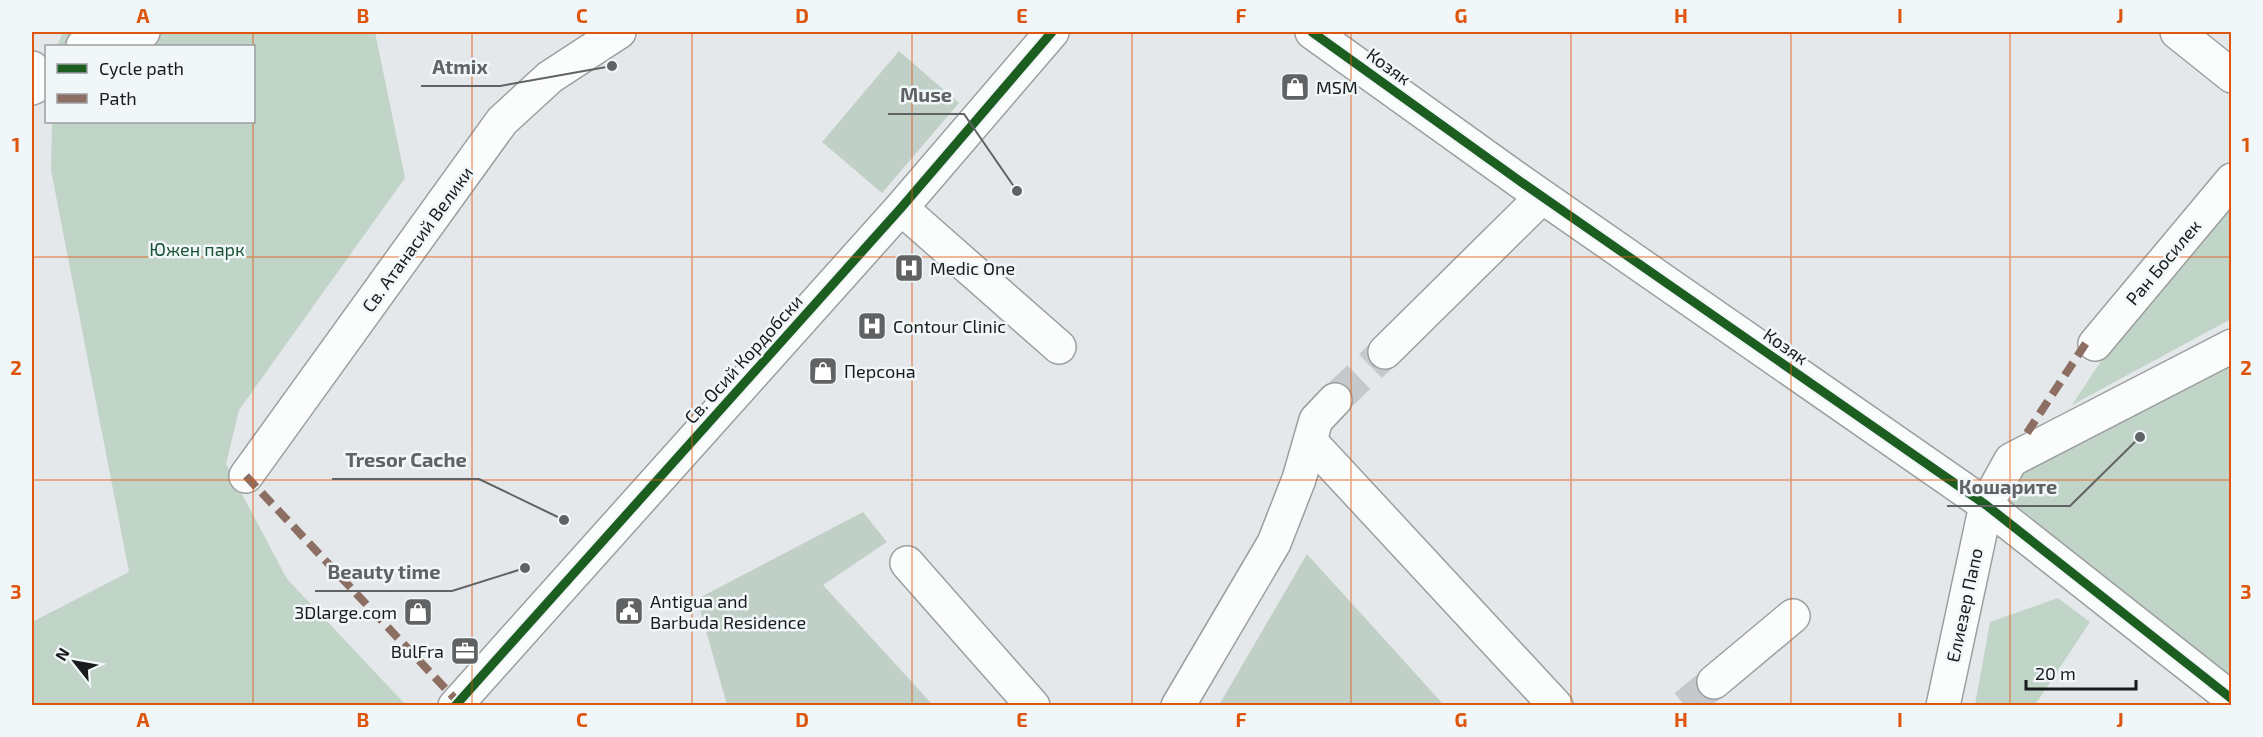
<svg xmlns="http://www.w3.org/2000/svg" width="2263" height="737" font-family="'Exo 2',sans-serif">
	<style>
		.green { fill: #c1d0c7 }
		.forest { fill: #c0d4c8 }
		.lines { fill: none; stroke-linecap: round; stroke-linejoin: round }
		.minor-tunnel { stroke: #c6c9cb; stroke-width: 33; stroke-dasharray: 33 16; stroke-linecap: butt }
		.minor-casing { stroke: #9c9e9f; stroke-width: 36 }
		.minor { stroke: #fbfcfc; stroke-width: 33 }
		.quiet { stroke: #8d6e63; stroke-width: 8; stroke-dasharray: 15 8; stroke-linecap: butt }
		.cycleway-casing { stroke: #f1f6f9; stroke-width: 13 }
		.cycleway { stroke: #1b5e20; stroke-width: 9 }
		.grid { fill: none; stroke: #de560d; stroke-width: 1.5; stroke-opacity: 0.55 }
		.labels { text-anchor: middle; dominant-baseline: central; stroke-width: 5; stroke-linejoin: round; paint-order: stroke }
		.street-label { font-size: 18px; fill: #191a1b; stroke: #f1f6f9 }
		.poi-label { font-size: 18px; fill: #191a1b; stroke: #f1f6f9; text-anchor: start }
		.park-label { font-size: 18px; fill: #1a5435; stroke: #f1f6f9 }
		.leader { fill: none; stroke: #606263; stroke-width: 2 }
		.callout-dot { fill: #606263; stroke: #f1f6f9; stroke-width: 2 }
		.callout-label { font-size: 20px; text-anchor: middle; font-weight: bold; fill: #606263; stroke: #f1f6f9; stroke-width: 5; stroke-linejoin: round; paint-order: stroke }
		.neatline { fill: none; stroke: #de560d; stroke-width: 2 }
		.grid-label { font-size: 20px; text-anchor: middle; font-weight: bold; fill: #de560d }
	</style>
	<rect width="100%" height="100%" fill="#e5e8ea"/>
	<path class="green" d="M899 51 959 103 882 193 822 142Z
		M863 512 887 542 823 585 933 705H727L697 599Z
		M1307 554 1444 705H1219Z"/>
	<path class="forest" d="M63 32H375L405 178 239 410 226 464 287 579 407 706H32V622L129 572 51 170 52 122H254V46H57Z
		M2231 206V319L2072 405 2107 352Z
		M2231 366V677L2006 501 2027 469Z
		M2058 598 2090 622 2035 705H1975L1990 622Z"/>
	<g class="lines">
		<path class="minor-tunnel" d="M1335 400 1385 352
			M1685 706 1714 682"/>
		<g class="minor-casing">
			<path id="minor" d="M1312 32 1524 184 1986 505 2232 699
				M2177 32 2232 76
				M83 46 143 32
				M32 68 36 86 32 88
				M901 208 1059 347
				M2095 344 2232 180
				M1385 352 1542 197
				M1310 441 1556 706
				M246 476 502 121 550 77 619 32
				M907 563 1033 706
				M1714 682 1793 616
				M455 706 901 208 1052 32
				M1178 706 1274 543 1299 479 1316 420 1335 400
				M1943 706 1986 505 2011 460 2232 346"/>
		</g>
		<use href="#minor" class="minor"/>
		<path class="quiet" d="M2027 433 2086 343
			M246 476 458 702"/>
		<g class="cycleway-casing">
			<path id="cycleway" d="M1312 32 1524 184 1986 505 2232 699
				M455 706 901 208 1052 32"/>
		</g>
		<use href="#cycleway" class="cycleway"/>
	</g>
	<path class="grid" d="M253 32V46M472 32V706M692 32V706M912 32V706M1132 32V706M1351 32V706M1571 32V706M1791 32V706M2010 32V706M253 122V706M32 257H2232M32 480H2232"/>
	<defs>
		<g id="shop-square" transform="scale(1.5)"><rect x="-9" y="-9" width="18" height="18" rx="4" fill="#606263" stroke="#f1f6f9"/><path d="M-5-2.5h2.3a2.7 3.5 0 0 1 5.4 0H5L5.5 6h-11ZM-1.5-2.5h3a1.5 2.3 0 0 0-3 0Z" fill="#fff"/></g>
		<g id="hospital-square" transform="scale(1.5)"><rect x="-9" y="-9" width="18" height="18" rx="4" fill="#606263" stroke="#f1f6f9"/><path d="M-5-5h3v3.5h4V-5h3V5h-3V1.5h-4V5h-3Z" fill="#fff"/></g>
		<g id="civic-square" transform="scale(1.5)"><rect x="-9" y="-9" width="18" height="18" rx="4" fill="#606263" stroke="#f1f6f9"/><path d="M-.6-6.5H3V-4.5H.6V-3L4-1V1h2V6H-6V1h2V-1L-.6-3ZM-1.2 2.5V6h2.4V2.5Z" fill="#fff"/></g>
		<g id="office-square" transform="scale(1.5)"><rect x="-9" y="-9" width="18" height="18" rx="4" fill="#606263" stroke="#f1f6f9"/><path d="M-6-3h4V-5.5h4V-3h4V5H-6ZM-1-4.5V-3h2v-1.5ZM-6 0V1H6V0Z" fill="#fff"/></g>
	</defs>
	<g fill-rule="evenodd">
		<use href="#shop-square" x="1295" y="87"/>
		<use href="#hospital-square" x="909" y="268"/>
		<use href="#hospital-square" x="872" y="326"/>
		<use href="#shop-square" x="823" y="371"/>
		<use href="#civic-square" x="629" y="611"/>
		<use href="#shop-square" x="418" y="612"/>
		<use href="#office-square" x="465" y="651"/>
	</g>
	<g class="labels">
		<g class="street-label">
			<text transform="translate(1389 66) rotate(36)">Козяк</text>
			<text transform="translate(417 239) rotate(-54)">Св. Атанасий Велики</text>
			<text transform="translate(2163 262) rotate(-50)">Ран Босилек</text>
			<text transform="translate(1786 346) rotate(35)">Козяк</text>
			<text transform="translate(743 359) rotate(-48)">Св. Осий Кордобски</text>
			<text transform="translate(1964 605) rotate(-78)">Елиезер Папо</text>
		</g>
		<g class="poi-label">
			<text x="1316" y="87">MSM</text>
			<text x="930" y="268">Medic One</text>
			<text x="893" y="326">Contour Clinic</text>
			<text x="844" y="371">Персона</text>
			<text x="650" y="601">Antigua and<tspan x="650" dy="21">Barbuda Residence</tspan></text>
			<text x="397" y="612" text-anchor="end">3Dlarge.com</text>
			<text x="444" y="651" text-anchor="end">BulFra</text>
		</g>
		<g class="park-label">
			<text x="197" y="249">Южен парк</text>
		</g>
	</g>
	<path class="leader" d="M612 66L500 86H421M1017 191L964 114H888M564 520L479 479H332M2140 437L2070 506H1947M525 568L452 591H315"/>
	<g class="callout-dot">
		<circle cx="612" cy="66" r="6"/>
		<circle cx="1017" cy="191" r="6"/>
		<circle cx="564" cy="520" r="6"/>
		<circle cx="2140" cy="437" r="6"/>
		<circle cx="525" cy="568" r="6"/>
	</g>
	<g class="callout-label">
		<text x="460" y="74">Atmix</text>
		<text x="926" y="102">Muse</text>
		<text x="406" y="467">Tresor Cache</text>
		<text x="2008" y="494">Кошарите</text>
		<text x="384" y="579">Beauty time</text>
	</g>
	<rect width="2263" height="737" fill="none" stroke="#f1f6f9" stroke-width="66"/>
	<rect x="45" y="45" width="210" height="78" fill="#f1f6f9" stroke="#9b9ea0" stroke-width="1.5"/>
	<rect x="57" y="64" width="30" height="9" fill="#1b5e20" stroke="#9b9ea0" stroke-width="1.5"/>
	<text x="99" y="75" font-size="18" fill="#191a1b">Cycle path</text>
	<rect x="57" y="94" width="30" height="9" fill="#8d6e63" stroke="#9b9ea0" stroke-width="1.5"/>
	<text x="99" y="105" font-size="18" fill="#191a1b">Path</text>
	<g transform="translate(75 662) rotate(301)" stroke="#f1f6f9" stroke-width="4.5" paint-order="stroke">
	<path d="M0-4.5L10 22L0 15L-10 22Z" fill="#191a1b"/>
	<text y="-9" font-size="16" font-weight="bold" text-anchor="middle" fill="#191a1b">N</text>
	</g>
	<path d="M2026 680v9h110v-9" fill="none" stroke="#191a1b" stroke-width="3"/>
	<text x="2035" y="680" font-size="18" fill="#191a1b" stroke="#f1f6f9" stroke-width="4.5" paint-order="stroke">20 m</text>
	<rect x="33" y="33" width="2197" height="671" class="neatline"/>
	<g class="grid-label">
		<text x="143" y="23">A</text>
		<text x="363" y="23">B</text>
		<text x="582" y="23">C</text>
		<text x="802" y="23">D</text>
		<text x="1022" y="23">E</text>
		<text x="1241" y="23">F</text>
		<text x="1461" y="23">G</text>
		<text x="1681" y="23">H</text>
		<text x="1900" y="23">I</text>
		<text x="2120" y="23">J</text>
		<text x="16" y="152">1</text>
		<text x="2246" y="152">1</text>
		<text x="16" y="375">2</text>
		<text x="2246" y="375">2</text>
		<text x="16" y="599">3</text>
		<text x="2246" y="599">3</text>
		<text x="143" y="727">A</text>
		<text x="363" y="727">B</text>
		<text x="582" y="727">C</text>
		<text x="802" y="727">D</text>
		<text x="1022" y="727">E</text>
		<text x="1241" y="727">F</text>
		<text x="1461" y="727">G</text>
		<text x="1681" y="727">H</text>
		<text x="1900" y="727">I</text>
		<text x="2120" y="727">J</text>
	</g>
</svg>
